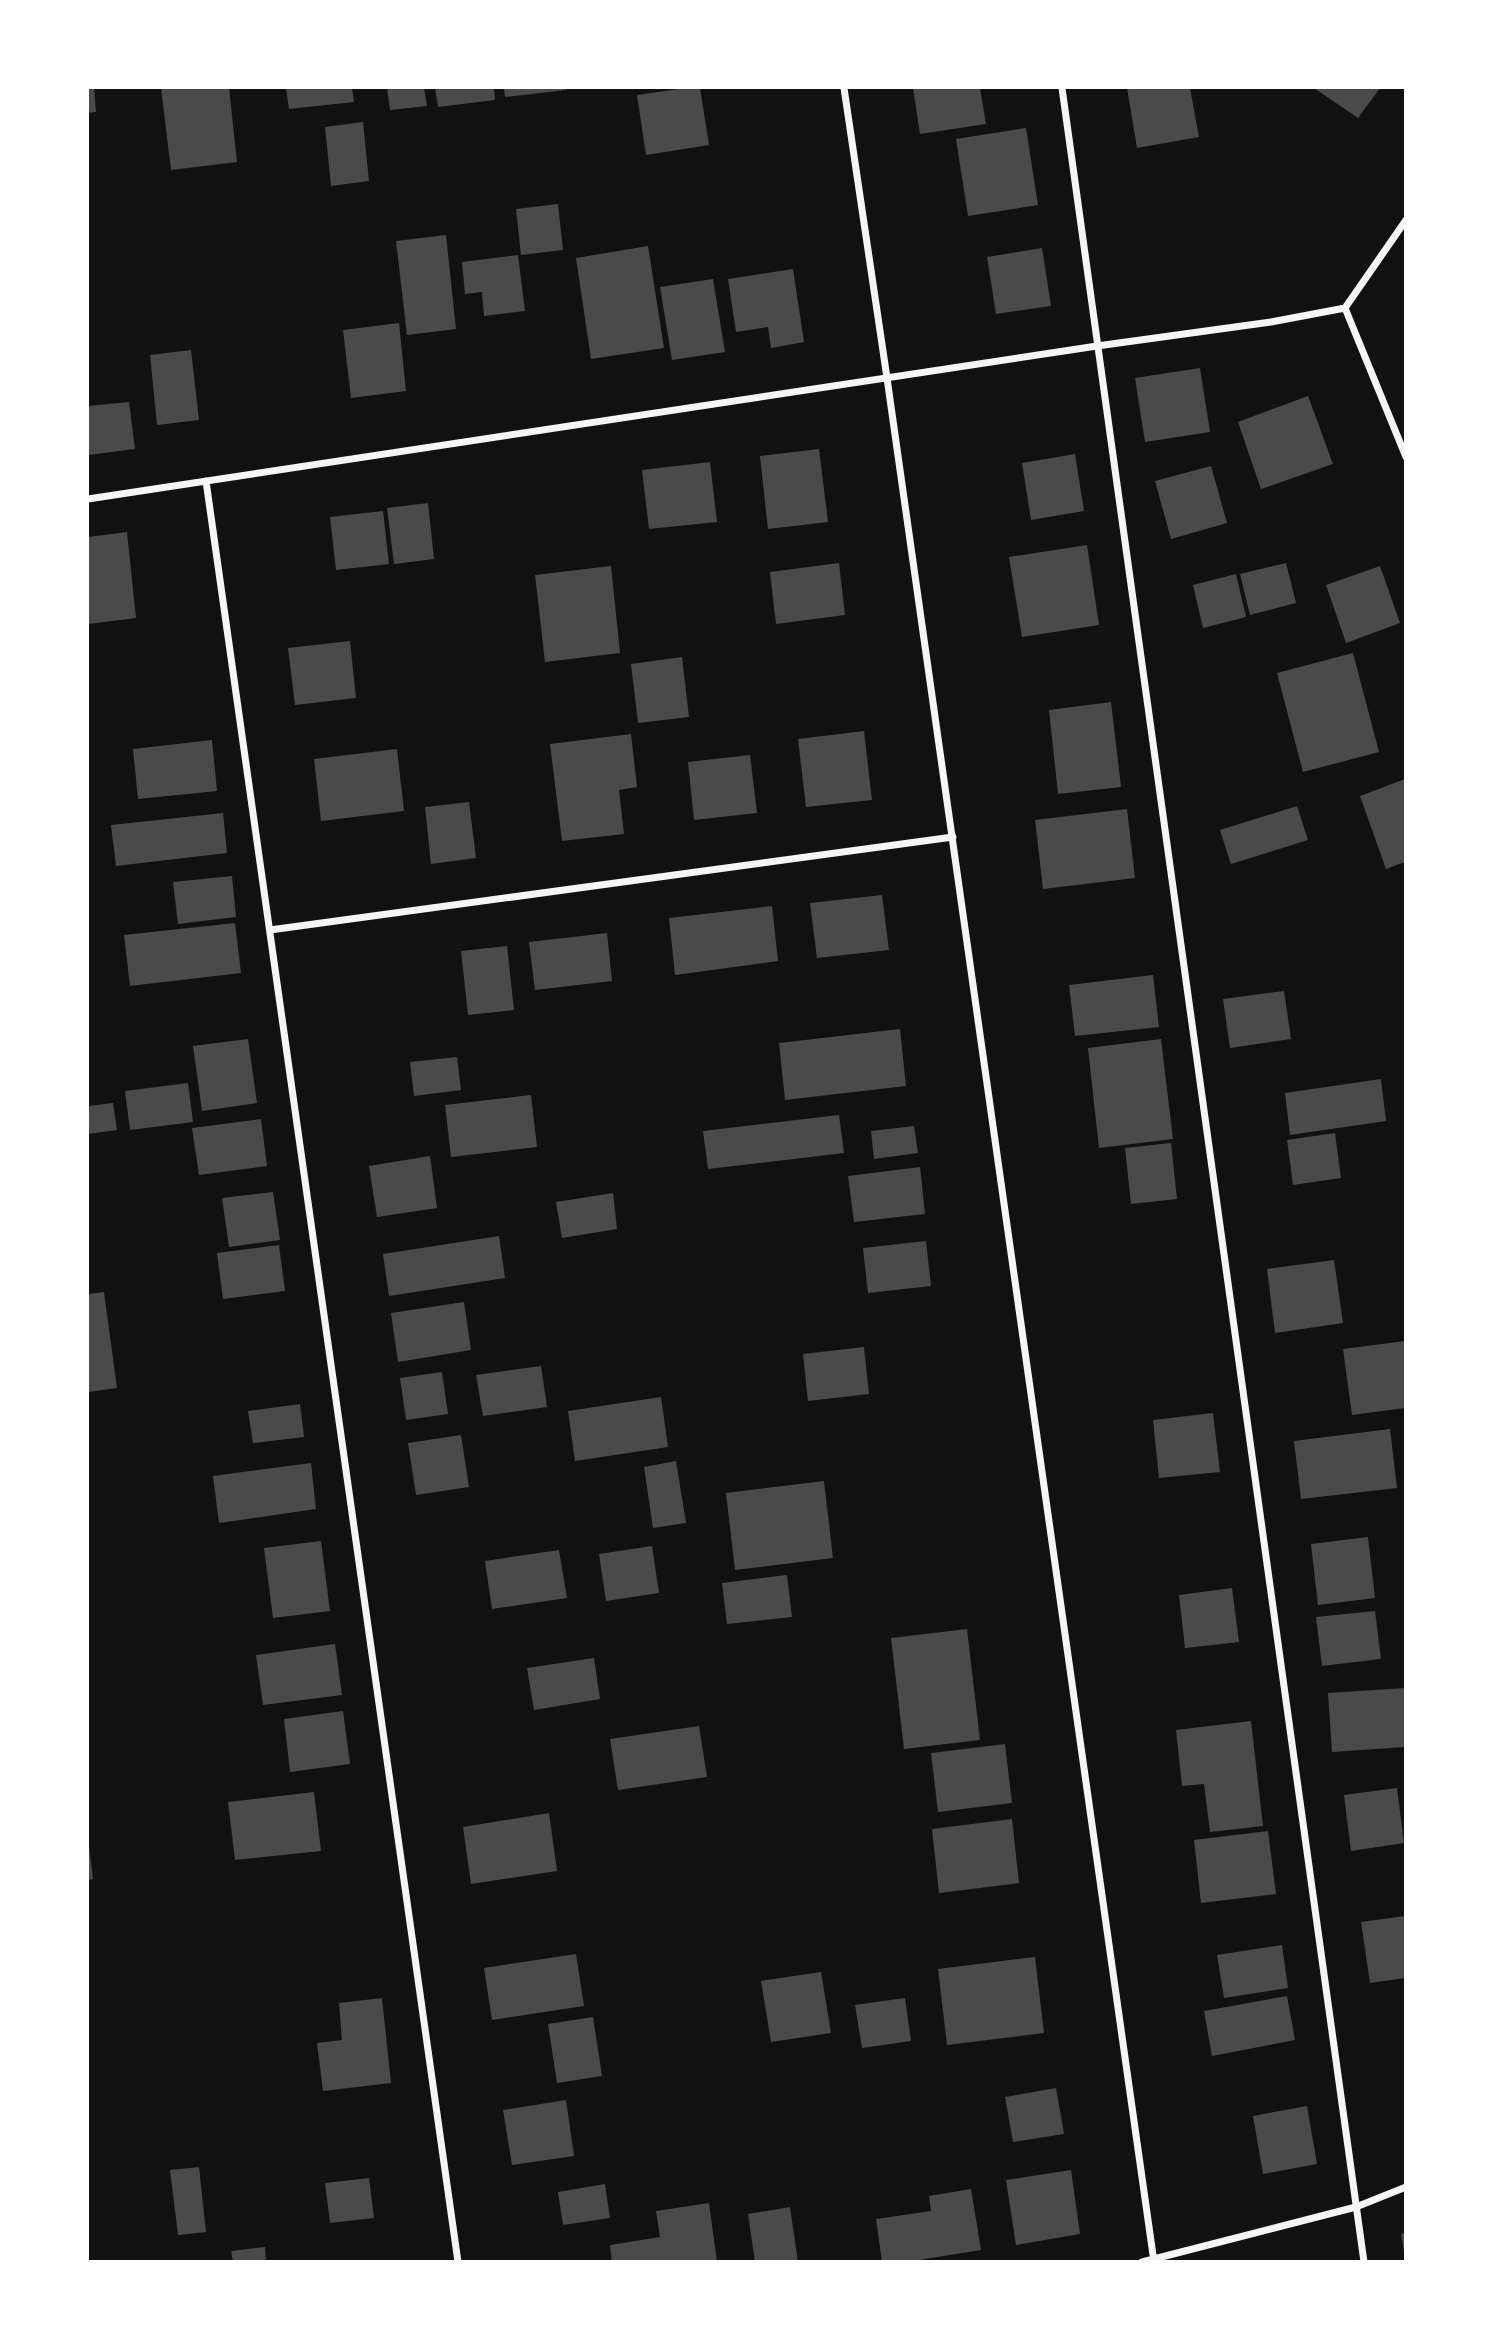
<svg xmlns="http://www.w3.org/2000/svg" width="1493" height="2349" font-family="'PT Sans Narrow',sans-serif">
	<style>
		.building { fill: #4a4a4a }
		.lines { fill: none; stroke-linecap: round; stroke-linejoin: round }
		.minor { stroke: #f5f5f5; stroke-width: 7 }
	</style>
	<rect width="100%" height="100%" fill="#111"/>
	<path class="building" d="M88 88H94L96 112 88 113Z
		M161 88H229L237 162 171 170Z
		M286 88H352L354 102 289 109Z
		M387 88H424L427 106 390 110Z
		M435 88H494L495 100 438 107Z
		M504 88H566V90L505 97Z
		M686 88H700L709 145 646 155 637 95Z
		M913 88H980L986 124 920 134Z
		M1127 88H1190L1199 137 1137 148Z
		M1314 88H1380L1358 118Z
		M363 122 369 181 331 186 325 127Z
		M1026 128 1038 205 968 216 956 139Z
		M558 204 563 250 521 255 516 209Z
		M446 235 456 329 407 335 396 241Z
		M648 246 664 348 591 359 576 258Z
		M1042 248 1051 306 996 314 987 257Z
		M518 255 525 311 484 316 482 292 465 294 462 262Z
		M793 269 804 342 771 348 768 327 736 332 728 279Z
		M713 279 725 352 672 360 660 287Z
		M399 323 406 391 351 398 343 330Z
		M191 350 199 420 157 425 150 355Z
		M1200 368 1210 432 1145 442 1135 378Z
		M1308 396 1333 464 1261 489 1238 422Z
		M129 402 135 449 88 455V406Z
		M819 449 828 522 768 529 760 456Z
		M1075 454 1084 511 1031 520 1022 463Z
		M710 462 717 522 649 529 642 470Z
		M1211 466 1227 523 1171 539 1155 481Z
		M428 503 434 559 394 564 387 508Z
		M383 511 389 564 336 570 330 517Z
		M127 532 136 618 88 624V537Z
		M1087 545 1099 625 1022 637 1009 557Z
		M839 563 845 615 776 624 770 572Z
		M1286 563 1296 603 1250 615 1240 574Z
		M611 566 620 653 545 662 535 575Z
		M1380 566 1400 623 1346 643 1326 585Z
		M1236 574 1246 617 1203 628 1193 585Z
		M350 641 356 698 295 705 288 648Z
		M1353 653 1379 752 1303 772 1277 673Z
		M682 657 689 717 638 723 631 664Z
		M1111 702 1121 787 1058 794 1049 710Z
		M864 731 872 800 806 807 798 739Z
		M631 734 637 787 619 790 624 834 562 841 550 744Z
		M212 740 217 791 138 799 133 749Z
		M397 749 404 811 321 821 314 759Z
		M750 755 757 813 694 820 688 762Z
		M1405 779V862L1386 869 1360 796Z
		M469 802 476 858 431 864 425 807Z
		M1297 806 1308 840 1231 864 1220 830Z
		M1127 809 1135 878 1043 889 1035 820Z
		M223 813 227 853 116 866 111 825Z
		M232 876 236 917 178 924 173 882Z
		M882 895 889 950 817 958 810 903Z
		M772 906 778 961 675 975 669 918Z
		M235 923 241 973 130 986 124 935Z
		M607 933 612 981 535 990 529 942Z
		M507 946 514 1010 468 1015 461 951Z
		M1153 975 1159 1027 1075 1036 1069 985Z
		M1284 991 1291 1039 1230 1048 1223 999Z
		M900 1029 906 1086 785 1100 779 1043Z
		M248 1039 257 1103 202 1111 193 1046Z
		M1161 1039 1173 1139 1099 1148 1088 1048Z
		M457 1057 461 1090 414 1096 410 1062Z
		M1381 1079 1386 1121 1290 1135 1285 1093Z
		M188 1083 193 1122 130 1130 125 1091Z
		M531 1095 537 1147 451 1157 445 1105Z
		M113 1103 117 1130 88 1134V1106Z
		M839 1115 844 1153 708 1169 703 1131Z
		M261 1119 267 1166 199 1175 192 1128Z
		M914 1126 918 1153 874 1159 871 1131Z
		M1335 1133 1341 1178 1293 1185 1287 1140Z
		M1171 1143 1177 1199 1131 1204 1125 1148Z
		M430 1156 437 1208 377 1217 369 1166Z
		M920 1167 925 1214 854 1222 848 1176Z
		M273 1192 280 1240 229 1247 222 1198Z
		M613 1193 617 1229 562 1238 556 1202Z
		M499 1236 505 1278 389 1296 383 1254Z
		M926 1241 931 1286 868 1293 863 1248Z
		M279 1245 285 1291 223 1299 217 1253Z
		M1334 1260 1343 1323 1275 1333 1267 1269Z
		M104 1292 117 1388 88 1392V1294Z
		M464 1302 471 1350 398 1362 391 1313Z
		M1405 1341V1408L1352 1415 1343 1349Z
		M864 1347 869 1394 808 1401 803 1354Z
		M541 1366 547 1407 483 1416 476 1375Z
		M442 1372 448 1414 406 1420 400 1378Z
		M661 1397 668 1447 575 1461 568 1411Z
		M300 1404 304 1437 253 1443 248 1411Z
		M1213 1413 1220 1472 1159 1478 1153 1420Z
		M1390 1429 1397 1488 1301 1499 1294 1441Z
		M461 1435 469 1487 416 1495 408 1443Z
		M676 1461 686 1523 653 1528 644 1467Z
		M311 1463 316 1509 219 1523 213 1476Z
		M824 1481 833 1558 735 1570 726 1493Z
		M1368 1537 1375 1598 1318 1605 1311 1544Z
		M321 1541 330 1611 273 1618 264 1548Z
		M652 1546 659 1593 606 1601 599 1554Z
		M559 1550 567 1598 492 1609 485 1561Z
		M787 1575 792 1617 727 1624 722 1583Z
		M1232 1588 1239 1642 1185 1648 1179 1595Z
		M1375 1611 1381 1659 1322 1666 1316 1617Z
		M967 1629 980 1740 904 1749 891 1638Z
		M335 1644 342 1695 263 1705 256 1655Z
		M594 1658 600 1699 534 1710 527 1668Z
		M1405 1688V1747L1332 1752 1328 1693Z
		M343 1711 350 1764 290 1772 284 1719Z
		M1251 1721 1263 1826 1210 1832 1204 1784 1182 1786 1176 1730Z
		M699 1726 707 1777 618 1790 610 1739Z
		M1005 1744 1012 1803 938 1812 931 1753Z
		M1397 1788 1404 1843 1351 1851 1344 1795Z
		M314 1792 321 1851 235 1860 228 1802Z
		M549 1813 557 1871 471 1884 463 1827Z
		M1012 1819 1019 1883 939 1893 932 1829Z
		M1268 1831 1276 1894 1201 1903 1194 1840Z
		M88 1846H89L93 1879 88 1880Z
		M1405 1916V1978L1370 1983 1361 1922Z
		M1282 1945 1288 1988 1224 1998 1217 1955Z
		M576 1954 584 2006 492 2020 484 1968Z
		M1035 1957 1044 2033 947 2045 938 1969Z
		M821 1972 831 2033 771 2042 761 1981Z
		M1287 1996 1295 2040 1212 2056 1204 2011Z
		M382 1998 391 2083 323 2091 317 2043 342 2040 339 2003Z
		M905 1998 911 2041 862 2048 855 2005Z
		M593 2017 602 2076 557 2083 548 2024Z
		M1056 2088 1064 2134 1013 2142 1005 2097Z
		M566 2100 574 2156 512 2165 503 2110Z
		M1307 2106 1317 2164 1263 2174 1253 2116Z
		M199 2167 206 2232 178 2235 170 2170Z
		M1071 2170 1080 2234 1016 2245 1006 2180Z
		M369 2178 374 2218 330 2223 325 2183Z
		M605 2184 610 2218 563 2225 558 2192Z
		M971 2189 981 2250 906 2262H882L876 2219 931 2211 929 2196Z
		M709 2203 717 2262H612L610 2245 660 2237 656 2211Z
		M790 2207 798 2262H755L748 2214Z
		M1405 2233V2252H1404L1401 2234Z
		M265 2247 266 2262H233L231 2251Z"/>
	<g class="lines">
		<path class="minor" d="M844 88 887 378 1154 2262
			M1062 88 1364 2262
			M1345 308 1406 457
			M206 481 458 2262
			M88 499 1097 346 1271 322 1345 308 1406 220
			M270 930 953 837
			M1142 2262 1356 2207 1406 2187"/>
	</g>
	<rect width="1493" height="2349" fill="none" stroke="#ffffff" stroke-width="178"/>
</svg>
